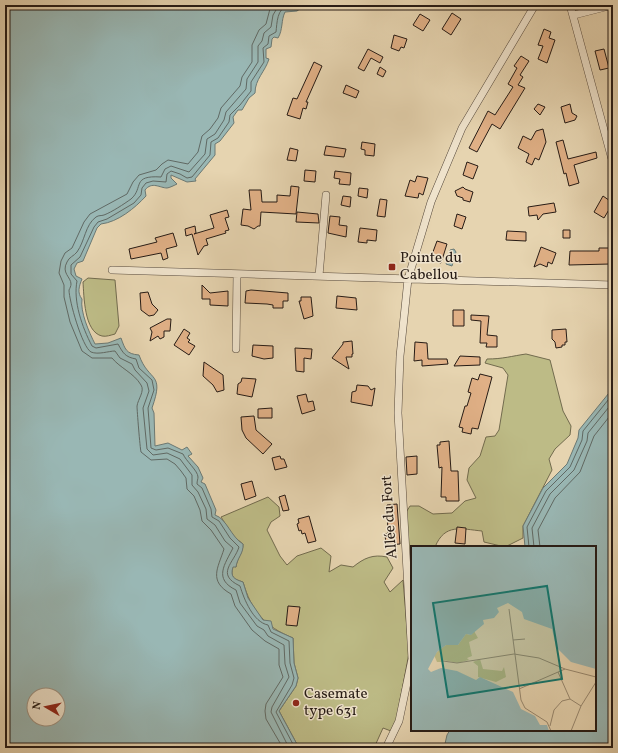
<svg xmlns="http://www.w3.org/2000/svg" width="618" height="753" font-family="Vollkorn,serif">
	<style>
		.green { fill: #bdbb86; stroke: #726b4e }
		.water { fill: #99b7b4; stroke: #6b7974; fill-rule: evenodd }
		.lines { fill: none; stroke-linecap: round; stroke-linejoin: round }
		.shore { stroke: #606964; stroke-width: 1 }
		.building { fill: #e0b086; stroke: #261b15 }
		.street-casing { stroke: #56493c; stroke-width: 8 }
		.street { stroke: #efe3cc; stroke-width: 7 }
		.poi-dot { fill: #8f2418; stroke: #efe3cc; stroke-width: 1.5 }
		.labels { text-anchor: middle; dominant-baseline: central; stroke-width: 3; stroke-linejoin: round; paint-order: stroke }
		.poi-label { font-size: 15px; fill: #261b15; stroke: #efe3cc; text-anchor: start }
		.street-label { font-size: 15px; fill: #261b15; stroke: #efe3cc }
		.inset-road { fill: none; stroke: #998a72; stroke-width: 1 }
		.view { fill: #0f766e; fill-opacity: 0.15; stroke: #0f766e; stroke-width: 2 }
		.inset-edge { fill: none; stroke: #261b15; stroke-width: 2 }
	</style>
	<rect width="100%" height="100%" fill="#e6d4b0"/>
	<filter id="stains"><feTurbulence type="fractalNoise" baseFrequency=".005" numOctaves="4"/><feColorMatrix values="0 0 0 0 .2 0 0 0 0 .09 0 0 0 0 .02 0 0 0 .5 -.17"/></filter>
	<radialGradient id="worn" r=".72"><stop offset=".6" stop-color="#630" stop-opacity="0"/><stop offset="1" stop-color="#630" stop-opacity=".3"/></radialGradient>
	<path class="green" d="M88 278 115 280 119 326 115 334C111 335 106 337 102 336 84 332 84 296 83 282Z
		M526 354 550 360 563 411 571 426 570 435 555 449 549 459 552 470 523 526V538L505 547 484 542 482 531C461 529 445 523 435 547H412V557L408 556 405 514 410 506H419L433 514 452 513 465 501 476 498 467 480 469 468 480 456 486 437 495 436 499 430 508 375 503 368 485 363 487 359C503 359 512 356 526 354Z
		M268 497 279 507 280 516 271 522 267 530 280 556 287 565 297 556 321 548 331 556 329 572 341 565 353 567C364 558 373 554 387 557L393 568 384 582 390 592 403 580 409 653 396 722 391 731 383 728 374 748H299L279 711 296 686 298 678 294 663 293 638C265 627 251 610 243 582 233 579 230 577 233 566L236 567C237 558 243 553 243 544L233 536 221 517Z"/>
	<path class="water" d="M5 5H305L297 11 285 12C281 20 283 30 278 38L274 37 272 39 271 47 266 49V58L269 59C265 72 255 79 255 93L249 98 242 110H238L233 117 234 123 220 141 215 144V155L195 179 196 181 187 182 171 175V178L177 184C175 185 169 188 167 188 160 188 152 181 145 190L146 196C135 208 118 222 101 224L97 228 83 261 77 263 74 269 76 276 82 279C79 286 77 293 82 299 80 312 89 332 95 344L108 343 121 338C125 349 126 354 139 355 149 383 165 371 152 408L154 413 155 446 168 443 182 450 187 447 192 454 188 456 198 467 203 478 201 482 205 484 216 510 215 515C227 519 231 537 243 544 244 553 237 558 236 567H233C230 577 234 579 243 582L248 598 263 620 271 621 273 629 293 638 294 663 298 678 296 686 279 711 299 748H5ZM34 695H58V719H34Z
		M450 250 454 249 456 252 452 266 446 264Z
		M613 388V748H444L447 735 450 730H595V547H525L523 526 543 488 567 464 578 438 579 430Z"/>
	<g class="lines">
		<path class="shore" d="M271 5 266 24 259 30 252 45V62L242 77 240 86 221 108 218 118 210 129 202 136 198 152 188 164 168 160 162 164 156 170 139 175 133 182 127 194 90 214 84 222 72 248 65 253 61 261 59 273 64 285V297L70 322 82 351 92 358H112C120 368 134 373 141 385 145 391 138 399 137 406 137 410 140 448 141 452L151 460 167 459 175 464 181 471 186 478 187 489 194 496 200 510 202 521 211 530 224 549C218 568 208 581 231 594L235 606 252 630 265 641 279 649V665L283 677 266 704 265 711 266 719 283 748
			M279 5 273 15 271 27 264 33 262 41 258 46V62L247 79 246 89 226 112 224 120 215 134 207 139 205 154 189 172 171 166 165 169 161 177C131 175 144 188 131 199 124 204 112 212 104 215 101 216 99 215 96 217 85 225 85 241 77 252 74 256 69 257 67 262 61 273 71 277 71 284 71 286 70 288 69 290 69 300 82 347 91 352 98 355 109 351 115 351L120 358 132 364 135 370 147 383 149 391 143 408 147 449 153 455 167 453 180 459 192 475V485L198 492 206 509 207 519 215 525 225 541 233 548C225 564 213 579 236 590L240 603 257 626 264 630 268 636 284 645 285 664 289 677 272 707 271 712 289 748
			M529 547 527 527 546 491 570 467 582 440 583 431 613 394
			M534 547 532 528 550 494 574 470 587 441 588 433 613 402
			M540 547 538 530 555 498 580 472 594 436 613 412
			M295 748 276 712 292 685 294 678 290 663 289 641 271 632 268 625C253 622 244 599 240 586 215 574 234 563 239 547L230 538 219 521 212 517 211 509 202 488 197 484C197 481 198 479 198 477 198 471 186 461 183 454L168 448 156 450 151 448 148 408 154 390 152 380 139 368 136 359C125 357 123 353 118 344L96 348 92 346C82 327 73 301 77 281L71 274V265L80 257 94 227 98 222 107 219 134 203 141 195 142 188 146 183 153 181 166 182 167 174 171 171 180 174 187 178 192 177 210 155 211 142 218 138 229 122 230 115 240 105 251 91V82L264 62 263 48 268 44 269 36 276 32C277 23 277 8 288 6 292 5 294 7 298 5"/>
	</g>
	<path class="building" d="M452 13 461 19 451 35 442 29Z
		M420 14 430 20 423 31 413 25Z
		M544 29 551 32 549 38 555 40 547 63 538 59 543 46 538 45Z
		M394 35 407 39 404 48 401 47 399 51 391 48Z
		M368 49 383 57 380 63 371 58 364 71 358 68Z
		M604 49 609 68 600 70 595 51Z
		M521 56 529 61 520 75 523 77 518 85 525 88 500 129 492 124 477 152 469 148 488 111 495 115 513 87 508 84 517 68 514 66Z
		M314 62 322 66 306 102H308L306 109 303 108 300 119 287 115 293 98 297 99Z
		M380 67 386 71 383 77 377 74Z
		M346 85 359 91 356 98 343 93Z
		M538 104 545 107 540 115 534 109Z
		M570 104 572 113 577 116 575 120 565 123 561 107Z
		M543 129 546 142 539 160 535 158 532 165 526 162 529 154 518 148 523 136 531 140 536 131Z
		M563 140 568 159 596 152 597 158 574 165 579 183 569 186 566 173 564 174 556 142Z
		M362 142 375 144 374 156 365 155V150L361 149Z
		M326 146 346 149 344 157 324 155Z
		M290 148 298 150 296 161 287 160Z
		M467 162 478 166 473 179 463 175Z
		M305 170 316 171 315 182 304 181Z
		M335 171 351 173 350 185 339 184 340 179 334 178Z
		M417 176 428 178 423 195 419 193 418 198 405 196 410 180 415 182Z
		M291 186 299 187 296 214 261 212 260 226H258L254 229 248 226 241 225 243 209 251 210 249 190H261L262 202H277V195L290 196Z
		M463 187 465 189 473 192 470 202 463 200V198L457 196 455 191Z
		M359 188 368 189 367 198 358 196Z
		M343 196 351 197 350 207 341 205Z
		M603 196 613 203 604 218 594 212Z
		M380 199 387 200 385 217 377 216Z
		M554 203 556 212 543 214 538 220 537 215 529 216 528 207Z
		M227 210 229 217 225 218 229 230 225 231 226 233 206 239 208 245 204 246 198 255 192 234 186 236 185 229 195 226 196 233 194 234 214 228 210 215Z
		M297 212 318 214 319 223 296 222Z
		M457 214 466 217 462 229 454 226Z
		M330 216 340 217 339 225 347 226 346 237 328 233Z
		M360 228 377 230 376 241 367 240V243L358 242Z
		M563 230H570V238H563Z
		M507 231 526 232V241L506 240Z
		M173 233 177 246 166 249 168 258 163 260 161 253 131 259 129 249 157 242 155 238Z
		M437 241 447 244 441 263 430 260Z
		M541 247 556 253 552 264 548 262 547 267 540 264 534 267Z
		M599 248H610V264L569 265 570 251H599Z
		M202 285 210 293 228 291V306L210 305V299H202Z
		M251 290 288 293V301H283V308H273V305L267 304 245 303 246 291Z
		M148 292 152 304 158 310 154 315 149 316 141 310 140 293Z
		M337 296 356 298 357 310 336 308Z
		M301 297H311L313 316 304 319 299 301H301Z
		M453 310H464V326H453Z
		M471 315 489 316 487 335 497 336V347H486L487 343H480L481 321 471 320Z
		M167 319H171L170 331H164V337L160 339 158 336 150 341 152 332 150 328Z
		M184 329 190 333 187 338 190 340 188 342 195 346 189 355 174 345Z
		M566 329 567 342H565V345H562V347L556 348 555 342 552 339V330Z
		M352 341 353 354H352V357H346L349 369 332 358 343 344V342Z
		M415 342 427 343 428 359H447L448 364 422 366V360L414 361Z
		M253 345 273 346V358L264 359 252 356Z
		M295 348 312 349 311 359 304 358V372L296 371Z
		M460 356 480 357V365L454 366Z
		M204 362 223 375 224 390 217 392 213 385 203 376Z
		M480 374 492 377 478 429 472 428 471 434 462 432 463 428 459 427 465 406H467L471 393 468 392 472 378 478 380Z
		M242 378 256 379 252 397 237 394 238 384 241 382Z
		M357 385 368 386 371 390 375 388 372 406 351 402 352 392 356 391Z
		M306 394 308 402 313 401 315 410 302 414 297 396Z
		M272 408V418H258V409Z
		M254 416 256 430 272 444 263 454 246 438 242 430 241 417Z
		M449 441 451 471H458L459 501H446V497H441L442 467 439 468 437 445H440V442Z
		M280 456 281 459H284L287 467 275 470 272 458Z
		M417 456V474L407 475 406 457Z
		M252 481 256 496 245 500 241 484Z
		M285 495 289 510 283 511 279 497Z
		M397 504 400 544 386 545 385 534H388L387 505Z
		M309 516 316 541 308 543 305 533 302 534 301 530 299 531 297 524 299 523 298 519Z
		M457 527 466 528 465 544 455 543Z
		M288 606 300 607 297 626 286 625Z"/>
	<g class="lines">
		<g class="street-casing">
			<path id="street" d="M570 5 613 163
				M574 15 613 5
				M112 270 613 285
				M319 276 326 195
				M236 349 237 274
				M386 748 399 721 412 659 398 413 400 356 408 279 431 202 462 128 535 5"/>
		</g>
		<use href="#street" class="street"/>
	</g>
	<g class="poi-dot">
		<rect x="388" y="263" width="8" height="8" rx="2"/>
		<circle cx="296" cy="703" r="4"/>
	</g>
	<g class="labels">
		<g class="poi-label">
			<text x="400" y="258">Pointe du<tspan x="400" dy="17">Cabellou</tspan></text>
			<text x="304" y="694">Casemate<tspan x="304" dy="17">type 631</tspan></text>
		</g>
		<g class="street-label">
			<text transform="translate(390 517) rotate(-94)">Allée du Fort</text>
		</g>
	</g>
	<g transform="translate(411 546)">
		<rect width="185" height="185" fill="#e6d4b0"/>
		<path d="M63 85 67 92 58 96 61 110 56 112 58 114 47 117 32 114 31 116H26L23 109 26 106 35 99H47L55 88 60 89ZM69 113 72 123 91 125 93 121 95 131 85 136 67 131V120L62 116Z" fill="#bdbb86"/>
		<path d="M0 0H183L185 5V123L160 116 145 101 141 83 113 73 111 66 97 57 86 62 88 66 83 72 72 74 73 78 60 89 55 88 47 99H35L26 106 17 123 20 126 30 122 46 125 65 134 69 131 102 146 110 163 124 170 129 179H136L138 185H0Z" fill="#99b7b4"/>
		<path class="inset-road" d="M98 63 110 154 114 162 136 176 140 185M102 94 114 93M32 115 46 117 103 108 128 112 154 123 185 131M147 126 159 153M108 143 154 123M139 180 143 164 151 155 159 153 170 160M160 185 170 160 185 136"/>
		<path class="view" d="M136 40 151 133 37 151 22 57Z"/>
		<rect width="185" height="185" class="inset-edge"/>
	</g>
	<rect width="618" height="753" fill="none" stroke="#e6d4b0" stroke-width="20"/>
	<rect x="6" y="6" width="606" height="741" fill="none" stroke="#261b15" stroke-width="2"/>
	<rect x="10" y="10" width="598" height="733" fill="none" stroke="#261b15"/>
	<g transform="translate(46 707) rotate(279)"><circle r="19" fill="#efe3cc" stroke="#9f9383"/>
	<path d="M0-3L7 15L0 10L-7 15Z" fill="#8f2418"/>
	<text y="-6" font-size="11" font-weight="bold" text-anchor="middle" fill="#261b15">N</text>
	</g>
	<rect width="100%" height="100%" filter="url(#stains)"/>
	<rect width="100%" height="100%" fill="url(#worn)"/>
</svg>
